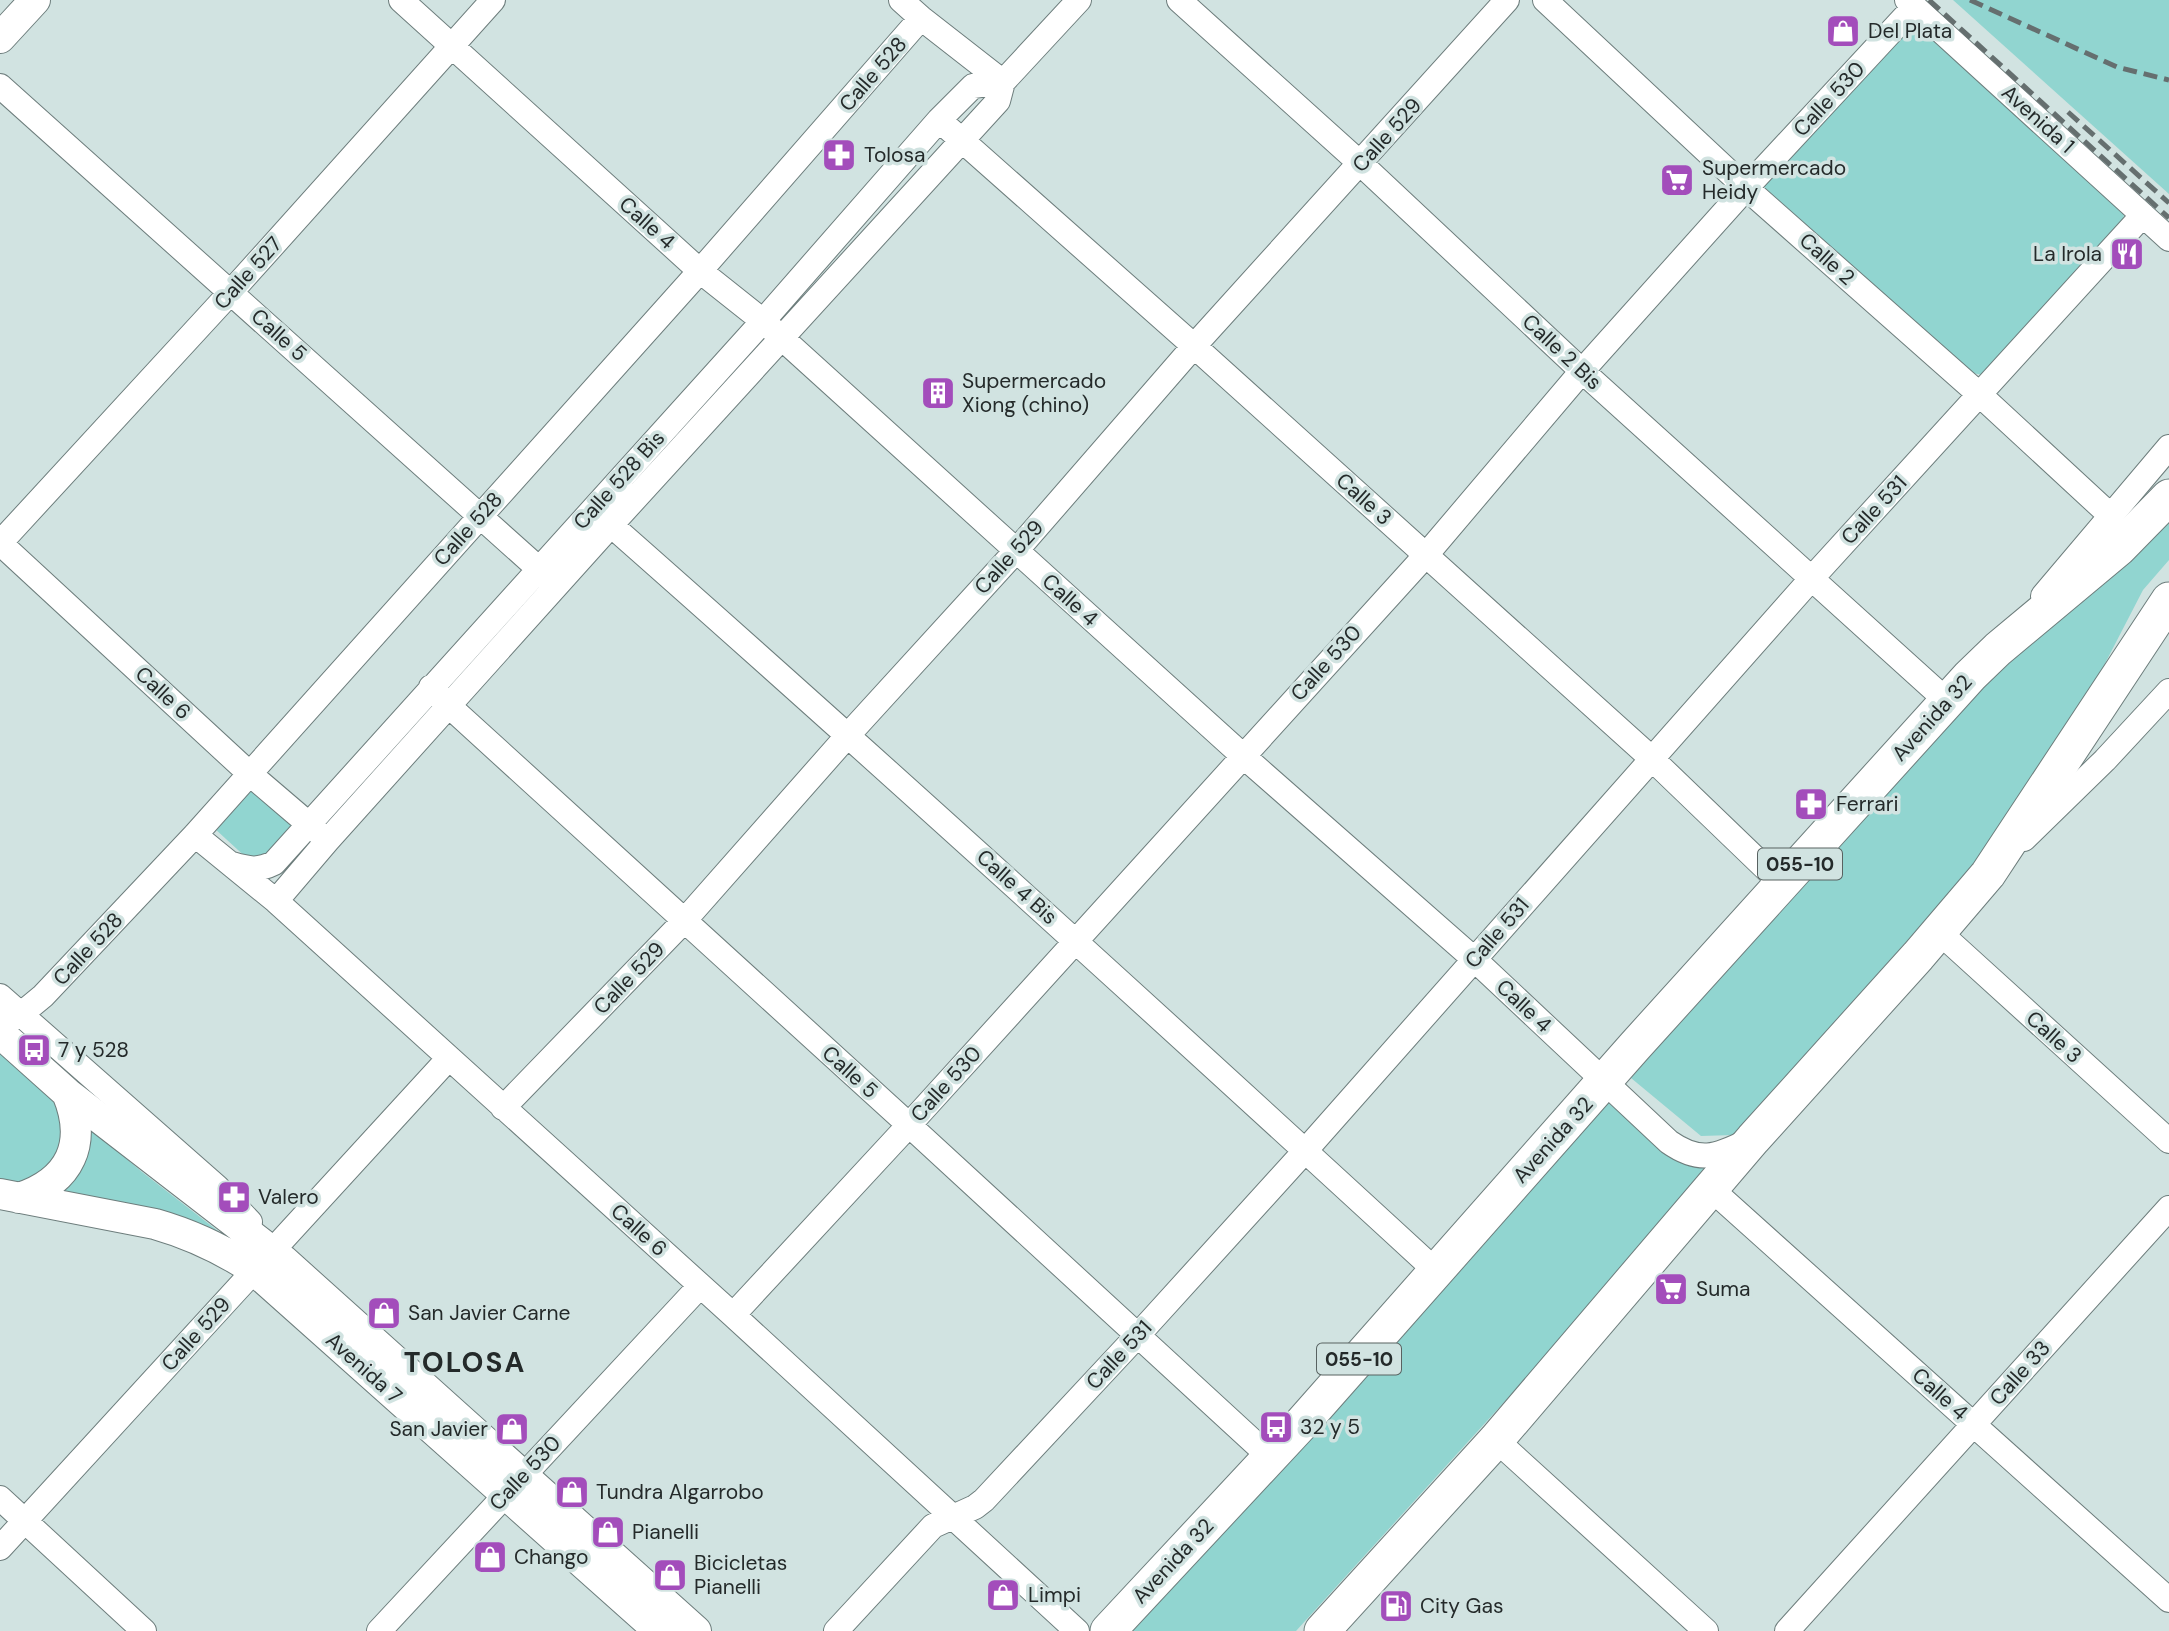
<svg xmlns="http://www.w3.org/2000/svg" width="2169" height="1631" font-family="'DM Sans',sans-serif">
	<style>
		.green { fill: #91d5d0 }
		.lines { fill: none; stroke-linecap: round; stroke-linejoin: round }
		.minor-casing { stroke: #6d7d7c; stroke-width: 26 }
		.major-casing { stroke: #6d7d7c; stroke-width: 32 }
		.highway-casing { stroke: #6d7d7c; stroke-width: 37 }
		.minor { stroke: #fff; stroke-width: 24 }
		.major { stroke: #fff; stroke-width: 30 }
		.highway { stroke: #fff; stroke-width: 35 }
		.rail { stroke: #656f6f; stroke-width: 5; stroke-dasharray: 14 7; stroke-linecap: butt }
		.labels { text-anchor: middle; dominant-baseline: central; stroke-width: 7; stroke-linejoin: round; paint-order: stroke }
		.shield { fill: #d1e3e1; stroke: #586261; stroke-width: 2 }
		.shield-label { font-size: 19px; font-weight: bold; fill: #242a2a }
		.poi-label { font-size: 21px; fill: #242a2a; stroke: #d1e3e1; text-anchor: start }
		.street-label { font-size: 21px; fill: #242a2a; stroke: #d1e3e1 }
		.district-label { font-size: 28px; font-weight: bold; letter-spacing: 2px; fill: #242a2a; stroke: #d1e3e1 }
	</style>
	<rect width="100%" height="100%" fill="#d1e3e1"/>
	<path class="green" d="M1953 0H2169V194Z
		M1910 27 1926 28 2124 214 2123 222 1982 375 1968 372 1765 188 1762 180Z
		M2169 510V560L2143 590 2037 795 1734 1135 1701 1136 1631 1078 1985 674Z
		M253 782 297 819 265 859 250 861 214 828Z
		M0 1047 61 1101 67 1141 52 1172 28 1186 0 1181Z
		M1605 1100 1676 1161 1717 1168 1296 1631H1122Z
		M82 1121 142 1172 240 1248 51 1192Z"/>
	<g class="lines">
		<g class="minor-casing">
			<path id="minor" d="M401 0 700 271 763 321 1242 755 1474 959 1669 1142C1699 1163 1716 1157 1746 1142
				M901 0 921 18 1003 82
				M1179 0 1361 164 1582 371 1947 701
				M1545 0 1746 188 1980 395 2111 516
				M1907 0 2169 239
				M0 86 549 578
				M939 120 1194 346 1651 758 1782 884
				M587 517 611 525C889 770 1163 1020 1436 1271
				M0 543 231 292 493 0
				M0 543 250 774 319 833
				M2043 596 2169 447
				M431 687 449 706 909 1125 1270 1457
				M195 835 276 901 733 1315 1077 1631
				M2024 839 2105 760 2169 691
				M232 864C249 869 258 871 274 863L763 321 939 120 973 86 1003 82
				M276 901 328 840 611 525 998 101 1003 82 1079 0
				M1939 932 2169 1141
				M0 996 217 1187 250 1222
				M0 1022 20 1015 43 996 195 835 700 271 921 18
				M503 1108 684 921 849 734 1016 551 1194 346 1507 0
				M1710 1188 2169 1600
				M733 1315 909 1125 1426 555 1582 371 1746 188 1914 7
				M1496 1440 1706 1631
				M0 1498 144 1631
				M0 1548 449 1058
				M379 1631 700 1286
				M836 1631 933 1526 975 1507 984 1500 1138 1335 1305 1151 1812 578 2143 215
				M1787 1631 2169 1208"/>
		</g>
		<g class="major-casing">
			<path id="major" d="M0 38 35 0
				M0 1033 67 1093 283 1260 696 1631
				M0 1194 155 1224C190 1234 224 1250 254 1270L659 1631
				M19 1198C71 1181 88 1143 67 1093"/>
		</g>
		<g class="highway-casing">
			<path id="highway" d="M1108 1631 1302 1423 1635 1046 1970 676 1998 649 2119 548 2169 497
				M1322 1631 1496 1440 1753 1139 1918 956 1988 874 2169 600"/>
		</g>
		<use href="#minor" class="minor"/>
		<use href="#major" class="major"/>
		<use href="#highway" class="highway"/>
		<path class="rail" d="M1929 0 2169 218
			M1970 0 2117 67 2169 80
			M2068 112 2169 203"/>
	</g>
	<defs>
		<g id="shop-square" transform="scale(1.75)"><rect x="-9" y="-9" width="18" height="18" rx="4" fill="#a34dbb" stroke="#d1e3e1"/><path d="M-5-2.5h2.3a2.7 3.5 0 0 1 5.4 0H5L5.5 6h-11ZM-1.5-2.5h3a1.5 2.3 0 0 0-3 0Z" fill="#fff"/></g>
		<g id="pharmacy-square" transform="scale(1.75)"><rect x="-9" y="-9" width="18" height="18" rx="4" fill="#a34dbb" stroke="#d1e3e1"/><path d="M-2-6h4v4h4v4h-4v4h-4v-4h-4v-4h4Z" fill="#fff"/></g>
		<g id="supermarket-square" transform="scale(1.75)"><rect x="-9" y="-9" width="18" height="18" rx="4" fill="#a34dbb" stroke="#d1e3e1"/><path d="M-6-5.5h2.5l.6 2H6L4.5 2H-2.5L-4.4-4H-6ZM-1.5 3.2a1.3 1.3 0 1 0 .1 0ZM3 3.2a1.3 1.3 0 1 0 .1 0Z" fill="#fff"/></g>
		<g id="restaurant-square" transform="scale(1.75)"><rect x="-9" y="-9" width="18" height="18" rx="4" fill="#a34dbb" stroke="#d1e3e1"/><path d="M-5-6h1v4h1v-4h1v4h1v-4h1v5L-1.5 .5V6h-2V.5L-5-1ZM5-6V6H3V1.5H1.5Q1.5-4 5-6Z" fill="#fff"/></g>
		<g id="building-square" transform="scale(1.75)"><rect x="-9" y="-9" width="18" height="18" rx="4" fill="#a34dbb" stroke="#d1e3e1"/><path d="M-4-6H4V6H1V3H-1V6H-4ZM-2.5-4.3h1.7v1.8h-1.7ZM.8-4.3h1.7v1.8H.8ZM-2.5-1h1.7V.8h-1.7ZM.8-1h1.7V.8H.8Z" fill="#fff"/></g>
		<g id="bus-square" transform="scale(1.75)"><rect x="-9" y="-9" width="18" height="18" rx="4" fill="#a34dbb" stroke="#d1e3e1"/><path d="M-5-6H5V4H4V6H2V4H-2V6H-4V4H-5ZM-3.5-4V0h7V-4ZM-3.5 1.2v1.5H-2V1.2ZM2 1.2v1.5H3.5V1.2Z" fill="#fff"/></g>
		<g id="fuel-square" transform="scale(1.75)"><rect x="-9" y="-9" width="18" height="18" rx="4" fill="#a34dbb" stroke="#d1e3e1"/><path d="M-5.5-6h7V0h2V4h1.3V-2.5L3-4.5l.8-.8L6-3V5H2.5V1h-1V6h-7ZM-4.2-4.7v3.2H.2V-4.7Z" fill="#fff"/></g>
	</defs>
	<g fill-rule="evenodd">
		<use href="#shop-square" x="1843" y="31"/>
		<use href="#pharmacy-square" x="839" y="155"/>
		<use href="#supermarket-square" x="1677" y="180"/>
		<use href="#restaurant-square" x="2127" y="254"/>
		<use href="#building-square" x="938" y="393"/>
		<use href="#pharmacy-square" x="1811" y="804"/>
		<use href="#bus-square" x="34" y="1050"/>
		<use href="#pharmacy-square" x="234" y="1197"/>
		<use href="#supermarket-square" x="1671" y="1289"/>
		<use href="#shop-square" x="384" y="1313"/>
		<use href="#bus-square" x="1276" y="1427"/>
		<use href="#shop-square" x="512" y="1429"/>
		<use href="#shop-square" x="572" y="1492"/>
		<use href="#shop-square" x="608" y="1532"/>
		<use href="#shop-square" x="490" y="1557"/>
		<use href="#shop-square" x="670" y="1575"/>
		<use href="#shop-square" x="1003" y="1595"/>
		<use href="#fuel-square" x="1396" y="1606"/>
	</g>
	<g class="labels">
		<g class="shield">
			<rect x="1758" y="848.5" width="84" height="31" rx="5"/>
			<rect x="1317" y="1343.5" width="84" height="31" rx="5"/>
		</g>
		<g class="shield-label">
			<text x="1800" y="864">055-10</text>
			<text x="1359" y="1359">055-10</text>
		</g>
		<g class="poi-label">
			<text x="1868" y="31">Del Plata</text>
			<text x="864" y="155">Tolosa</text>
			<text x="1702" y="168">Supermercado<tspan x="1702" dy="24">Heidy</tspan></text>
			<text x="2102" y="254" text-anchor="end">La Irola</text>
			<text x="962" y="381">Supermercado<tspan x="962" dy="24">Xiong (chino)</tspan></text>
			<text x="1836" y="804">Ferrari</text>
			<text x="58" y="1050">7 y 528</text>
			<text x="258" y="1197">Valero</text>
			<text x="1696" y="1289">Suma</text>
			<text x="408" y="1313">San Javier Carne</text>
			<text x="1300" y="1427">32 y 5</text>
			<text x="488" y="1429" text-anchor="end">San Javier</text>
			<text x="596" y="1492">Tundra Algarrobo</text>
			<text x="632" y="1532">Pianelli</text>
			<text x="514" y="1557">Chango</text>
			<text x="694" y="1563">Bicicletas<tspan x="694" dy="24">Pianelli</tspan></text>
			<text x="1028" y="1595">Limpi</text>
			<text x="1420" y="1606">City Gas</text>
		</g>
		<g class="street-label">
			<text transform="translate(873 74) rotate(-49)">Calle 528</text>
			<text transform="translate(1829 99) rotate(-47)">Calle 530</text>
			<text transform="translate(2038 119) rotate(42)">Avenida 1</text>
			<text transform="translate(1387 135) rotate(-48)">Calle 529</text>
			<text transform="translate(647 223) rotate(42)">Calle 4</text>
			<text transform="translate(1827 259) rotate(42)">Calle 2</text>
			<text transform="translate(248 273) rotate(-48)">Calle 527</text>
			<text transform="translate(279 335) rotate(42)">Calle 5</text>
			<text transform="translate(1562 352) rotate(43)">Calle 2 Bis</text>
			<text transform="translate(619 480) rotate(-48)">Calle 528 Bis</text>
			<text transform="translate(1364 499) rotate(42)">Calle 3</text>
			<text transform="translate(1874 510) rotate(-47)">Calle 531</text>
			<text transform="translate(468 529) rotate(-48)">Calle 528</text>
			<text transform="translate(1009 557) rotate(-48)">Calle 529</text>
			<text transform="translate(1070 600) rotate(42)">Calle 4</text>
			<text transform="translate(1326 663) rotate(-48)">Calle 530</text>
			<text transform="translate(163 693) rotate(43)">Calle 6</text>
			<text transform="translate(1932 718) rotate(-48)">Avenida 32</text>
			<text transform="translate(1017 887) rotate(42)">Calle 4 Bis</text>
			<text transform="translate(1497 933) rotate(-49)">Calle 531</text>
			<text transform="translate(88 949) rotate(-47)">Calle 528</text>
			<text transform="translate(629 978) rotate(-46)">Calle 529</text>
			<text transform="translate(1524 1006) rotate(43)">Calle 4</text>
			<text transform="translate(2054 1037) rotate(42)">Calle 3</text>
			<text transform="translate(850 1072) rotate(42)">Calle 5</text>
			<text transform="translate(946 1084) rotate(-48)">Calle 530</text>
			<text transform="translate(1553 1140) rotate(-48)">Avenida 32</text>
			<text transform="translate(639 1230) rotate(42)">Calle 6</text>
			<text transform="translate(196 1334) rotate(-48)">Calle 529</text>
			<text transform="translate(1119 1355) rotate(-47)">Calle 531</text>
			<text transform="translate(364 1368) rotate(42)">Avenida 7</text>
			<text transform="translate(2020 1373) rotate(-48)">Calle 33</text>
			<text transform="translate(1940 1394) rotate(42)">Calle 4</text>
			<text transform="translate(525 1473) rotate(-47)">Calle 530</text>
			<text transform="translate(1173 1561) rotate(-47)">Avenida 32</text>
		</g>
		<g class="district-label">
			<text x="465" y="1362">TOLOSA</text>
		</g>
	</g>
</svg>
